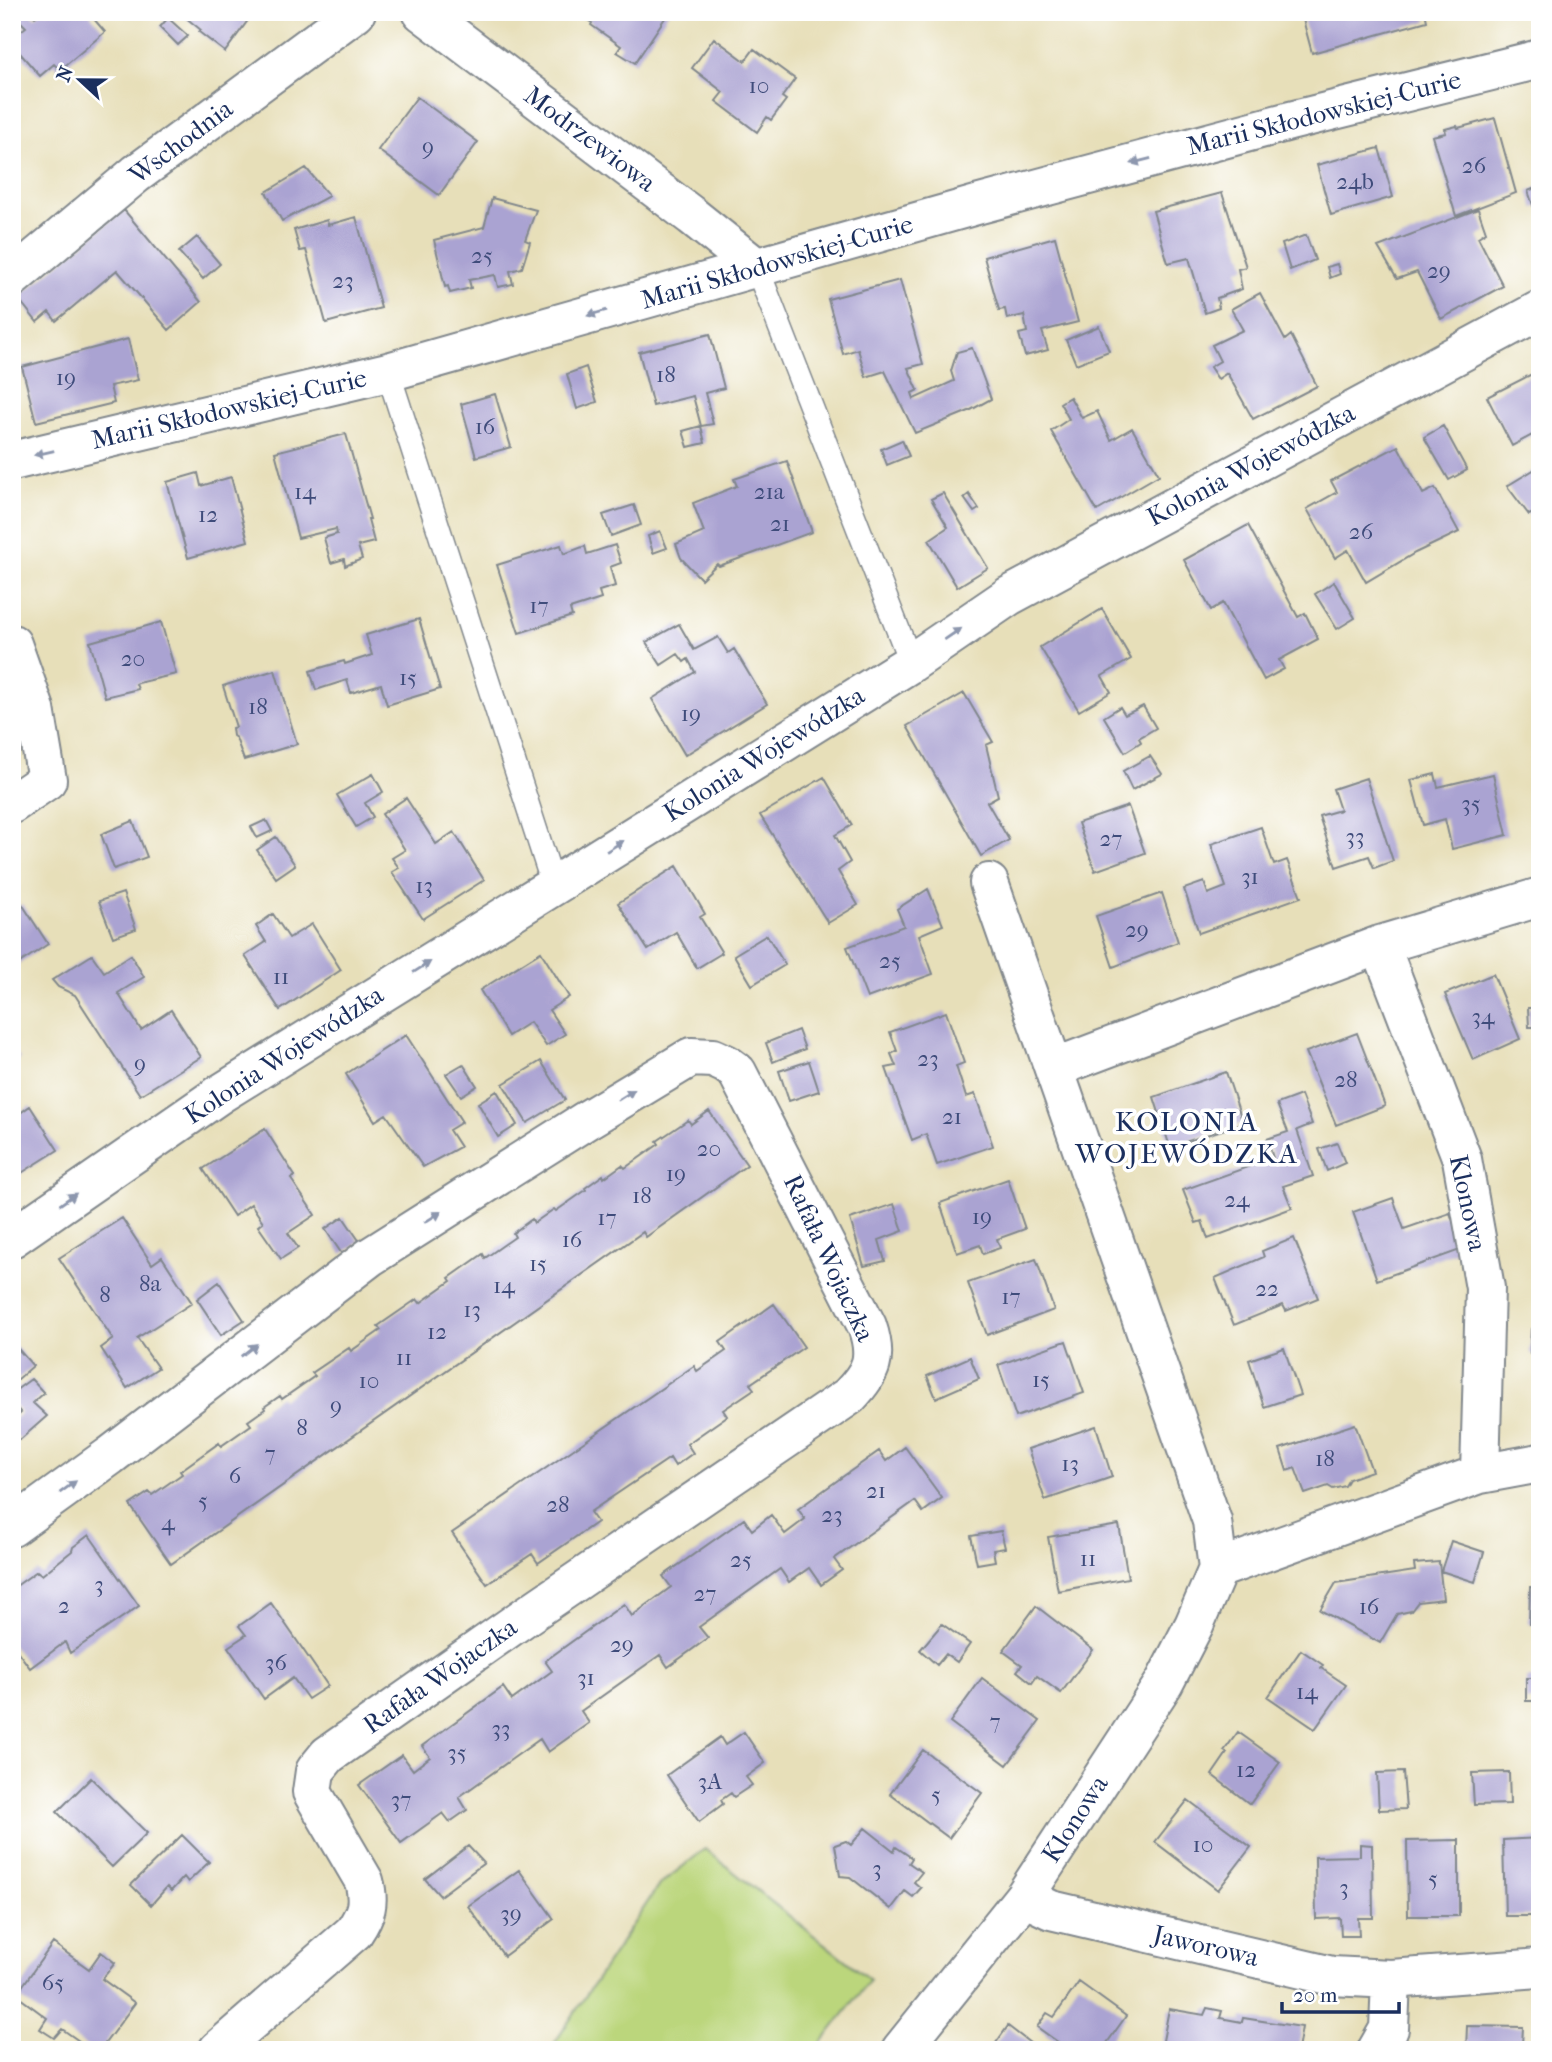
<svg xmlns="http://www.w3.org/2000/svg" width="1552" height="2062" font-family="'IM FELL French Canon',serif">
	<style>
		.green { fill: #bbd67c; stroke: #6b826d; stroke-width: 2 }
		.building { fill: #aaa3d2 }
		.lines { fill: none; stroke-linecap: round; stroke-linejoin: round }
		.lane-casing { stroke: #81878c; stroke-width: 26 }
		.street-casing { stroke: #81878c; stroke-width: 42 }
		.lane { stroke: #fff; stroke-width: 23 }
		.street { stroke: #fff; stroke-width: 38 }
		.oneway { fill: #8d97ae }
		.labels { text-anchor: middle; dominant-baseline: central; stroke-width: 7; stroke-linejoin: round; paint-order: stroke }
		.number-label { font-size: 23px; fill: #3f4c7b }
		.street-label { font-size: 26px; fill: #1b2f5e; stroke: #fff }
		.neighbourhood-label { font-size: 28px; letter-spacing: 2px; fill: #1b2f5e; stroke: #fff }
	</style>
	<rect width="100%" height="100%" fill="#fff"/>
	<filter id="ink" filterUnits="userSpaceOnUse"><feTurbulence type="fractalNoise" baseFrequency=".0143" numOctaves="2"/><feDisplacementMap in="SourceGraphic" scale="14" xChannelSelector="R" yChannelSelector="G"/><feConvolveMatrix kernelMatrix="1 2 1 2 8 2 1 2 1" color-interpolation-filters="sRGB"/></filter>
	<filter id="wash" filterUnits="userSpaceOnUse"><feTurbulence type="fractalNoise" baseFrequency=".00686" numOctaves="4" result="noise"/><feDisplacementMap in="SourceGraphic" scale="28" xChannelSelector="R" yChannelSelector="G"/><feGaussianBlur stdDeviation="1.57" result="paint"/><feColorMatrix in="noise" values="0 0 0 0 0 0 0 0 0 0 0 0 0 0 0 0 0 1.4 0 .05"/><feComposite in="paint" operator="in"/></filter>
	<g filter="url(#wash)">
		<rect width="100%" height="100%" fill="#e7dfb9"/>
		<path class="green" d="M705 1849 870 1980 816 2050H550L659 1885Z"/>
		<g id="blocks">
			<path class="building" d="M23 12H30L35 17 42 12H88L105 32 60 70 54 64 40 76 12 44V38L26 27 17 18Z
				M179 12H254L225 52 199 32 201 30Z
				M577 12H669L635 63 617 52 621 46 591 25 592 23Z
				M1301 12H1425L1427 21 1312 53Z
				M168 18 188 36 178 45 160 27Z
				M714 38 745 61 754 49 795 79 782 97 786 100 771 120 767 117 757 132 716 101 723 92 692 68Z
				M417 97 478 142 439 195 378 150Z
				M1495 118 1516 193 1456 216 1432 136 1446 133 1445 129 1457 126 1458 128Z
				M1379 148 1393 197 1331 215 1317 165Z
				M306 168 329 196 282 221 266 192Z
				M1540 186V206L1534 208 1528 191Z
				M1222 193 1246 267 1238 269 1242 289 1217 298 1219 308 1205 313 1189 258 1168 263 1153 211Z
				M492 198 536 210 525 240 530 242 522 268 510 271 513 284 498 287 495 275 469 280 471 288 450 293 448 286 445 287 434 240 484 227Z
				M1478 209 1486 232 1478 237 1503 286 1441 319 1417 272 1397 279 1378 247Z
				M124 210 201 302 169 330 117 270 56 321 49 312 37 322 18 298Z
				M356 217 381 308 326 323 306 250 300 251 294 230 327 220 328 225Z
				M1306 235 1315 260 1290 270 1282 244Z
				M197 237 220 264 203 279 179 252Z
				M1055 237 1078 322 1042 331 1048 350 1025 356 1019 334 1027 332 1024 315 1007 319 1005 309 999 310 984 257Z
				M1337 264 1340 274 1330 278 1327 267Z
				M900 280 923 364 908 368 918 390 912 393 914 399 954 381 951 371 957 352 972 348 991 399 969 411 915 433 885 371 866 377 858 349 843 354 828 299Z
				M1260 293 1285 340 1291 335 1317 386 1253 419 1227 373 1218 379 1210 367 1220 361 1212 345 1243 330 1231 309Z
				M1099 326 1109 351 1076 364 1066 340Z
				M710 334 724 388 705 393 713 424 701 426 705 443 688 447 683 431 701 426 693 396 653 406 639 352Z
				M128 339 138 380 110 386 114 403 36 422 22 367Z
				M586 367 597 402 577 409 567 374Z
				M1540 370V449L1532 435 1512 446 1487 397Z
				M495 394 511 447 476 457 461 404Z
				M1070 397 1082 418 1097 411 1111 440 1132 428 1159 475 1097 511 1051 431 1069 419 1060 403Z
				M1443 426 1467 470 1449 480 1424 437Z
				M346 434 370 519H368L374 542 358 546 362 559 345 566 344 559 331 563 324 538 337 534 336 529 298 538 275 452Z
				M902 440 909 456 887 465 881 449Z
				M1398 446 1423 494 1435 488 1459 532 1415 553 1366 582 1348 550 1335 558 1307 509 1337 492 1331 481Z
				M787 461 812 532 719 566 717 564 701 579 681 558 676 544 704 532 693 503 737 486 734 479Z
				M1540 466V510L1529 515 1507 486Z
				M198 473 201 486 231 477 248 541 188 558 167 482Z
				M943 493 988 568 957 587 929 540 948 527 931 499Z
				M969 494 979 509 974 512 964 498Z
				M634 505 641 525 611 536 603 515Z
				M1248 525 1298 617 1305 613 1318 639 1279 660 1284 669 1264 680 1223 603 1211 610 1184 560Z
				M660 531 667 548 653 553 648 536Z
				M561 545 564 554 585 546 587 554 615 545 621 563 610 567 615 586 599 591 601 599 570 609 572 616 519 633 497 565Z
				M1334 582 1355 618 1337 629 1315 594Z
				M1102 609 1131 659 1102 676 1111 692 1079 711 1040 647Z
				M419 619 440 689 387 705 381 684 351 693 347 680 316 690 310 671 344 661 345 664 372 655 366 635Z
				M161 622 176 674 138 683 136 684 138 689 105 697 90 642Z
				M679 624 694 650 718 637 728 653 734 649 767 704 685 755 652 699 695 672 688 659 684 662 678 654 661 665 646 642Z
				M275 670 297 744 244 760 236 738 233 736 232 728 236 727 223 686Z
				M964 693 993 742 986 745 998 796 987 802 1009 840 981 856 907 726Z
				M1143 706 1156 728 1139 738 1141 742 1125 752 1104 717 1120 707 1125 715Z
				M1150 756 1162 774 1132 790 1123 771Z
				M373 774 383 792 365 803 373 817 356 827 337 795Z
				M1435 774 1438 787 1493 774 1507 835 1452 849 1445 819 1423 825 1411 780Z
				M824 777 852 825 835 835 850 862 838 871 858 905 828 923 760 815Z
				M1366 778 1393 861 1374 868 1369 856 1336 867 1319 816 1340 810 1333 789Z
				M406 798 436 844 454 832 484 880 423 919 392 872 399 868 392 858 405 850 382 814Z
				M1128 806 1145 853 1095 871 1078 823Z
				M266 820 272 831 257 838 251 827Z
				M133 821 147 857 114 869 101 834Z
				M1261 827 1274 865 1287 860 1301 897 1199 933 1184 889 1204 882 1208 894 1226 887 1211 844Z
				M276 837 295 865 276 878 257 850Z
				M677 866 705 914 700 917 722 953 697 968 676 932 648 950 618 903Z
				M928 889 943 925 919 935 933 974 867 998 847 947 904 926 897 909Z
				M123 893 136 929 113 937 99 901Z
				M1162 893 1178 942 1113 967 1096 916Z
				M12 901 17 908 22 904 48 944 12 968Z
				M273 914 289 938 312 924 341 970 280 1010 245 956 266 942 256 926Z
				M767 935 785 965 752 985 734 955Z
				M541 952 569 997 549 1010 565 1034 546 1046 530 1022 508 1036 480 990Z
				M92 955 104 972 131 955 144 977 118 993 141 1030 171 1010 201 1057 140 1095 75 995 58 987 52 980Z
				M1493 974 1520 1039 1473 1060 1445 994Z
				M1528 1008H1540V1027H1529Z
				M946 1012 964 1063 956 1066 966 1097 975 1094 993 1146 937 1165 926 1134 912 1140 886 1068 896 1066 891 1054 897 1051 890 1032Z
				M798 1030 805 1049 773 1062 766 1043Z
				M1357 1033 1385 1106 1336 1125 1306 1052Z
				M406 1035 462 1122 449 1130 460 1147 423 1167 386 1114 375 1121 346 1074Z
				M12 1048 20 1058 12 1064Z
				M541 1061 565 1100 527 1123 503 1084Z
				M809 1061 819 1091 789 1101 779 1071Z
				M463 1064 477 1086 461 1096 446 1074Z
				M1226 1072 1243 1123 1170 1147 1154 1097Z
				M497 1091 517 1125 498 1137 478 1103Z
				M1301 1095 1312 1124 1297 1130 1313 1176 1283 1186 1292 1208 1208 1239 1202 1221 1196 1223 1183 1190 1273 1158 1267 1139 1288 1132 1277 1104Z
				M30 1106 58 1150 12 1179V1110L16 1116Z
				M709 1111 747 1165 646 1237 643 1232 171 1564 130 1505 149 1492 152 1495 182 1474 180 1471 219 1443 221 1446 251 1425 248 1421 265 1409 264 1407 280 1396 282 1399 315 1376 312 1373 349 1348 351 1351 381 1330 378 1326 417 1299 420 1303 451 1281 449 1278 483 1254 485 1258 502 1246 515 1237 513 1233 532 1219 534 1223 554 1209 556 1211 586 1190 585 1188 603 1175 604 1178 622 1165 625 1168 659 1144 657 1141 688 1120 691 1124Z
				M265 1129 295 1176 291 1179 315 1215 288 1233 298 1248 281 1259 258 1226 263 1222 251 1204 234 1216 203 1169Z
				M1337 1143 1345 1163 1327 1171 1319 1149Z
				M1008 1179 1025 1229 997 1239 1000 1248 983 1254 980 1245 957 1253 940 1203Z
				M1393 1198 1404 1229 1450 1213 1463 1249 1377 1280 1353 1212Z
				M894 1204 903 1231 879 1240 885 1261 864 1266 850 1219Z
				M343 1217 360 1242 342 1254 325 1229Z
				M122 1218 152 1264 162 1257 192 1303 137 1338 158 1368 127 1388 101 1348 113 1339 59 1258Z
				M1294 1238 1318 1298 1286 1311 1283 1305 1234 1325 1215 1278 1264 1257 1262 1251Z
				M1036 1259 1054 1310 987 1335 968 1283Z
				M219 1282 244 1320 221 1335 197 1299Z
				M774 1304 804 1347 750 1384 754 1389 723 1410 727 1416 687 1444 693 1453 675 1466 670 1458 590 1512 597 1522 538 1563 532 1554 487 1584 452 1533 694 1366 697 1371 726 1351 720 1342Z
				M1531 1329H1540V1354H1530Z
				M1066 1341 1084 1393 1016 1417 998 1365Z
				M12 1342 33 1366 17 1380 12 1375Z
				M1284 1348 1300 1395 1264 1407 1249 1360Z
				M970 1357 979 1379 936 1398 927 1376Z
				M31 1379 44 1393 33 1403 47 1416 20 1440 12 1432V1421L21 1413 12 1403V1393Z
				M1355 1424 1372 1471 1349 1479 1345 1486 1333 1489 1328 1486 1305 1494 1295 1468 1287 1471 1280 1449Z
				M1096 1426 1112 1477 1045 1500 1028 1449Z
				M905 1447 942 1498 923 1512 915 1501 834 1559 842 1570 821 1585 809 1568 789 1582 780 1569 699 1627 708 1638 668 1667 660 1655 581 1711 589 1723 548 1752 540 1739 459 1797 467 1810 450 1822 443 1813 401 1843 359 1785 402 1755 413 1770 430 1757 422 1746 503 1687 512 1700 552 1671 545 1661 624 1604 632 1616 671 1587 663 1576 744 1519 752 1530 771 1515 785 1534 805 1519 798 1509 838 1480 879 1451 886 1461Z
				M1119 1525 1128 1578 1058 1591 1048 1537Z
				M1001 1531 1005 1548 993 1550 995 1561 977 1564 971 1536Z
				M89 1535 139 1606 70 1653 65 1642 30 1668 12 1644V1589L37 1571 42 1575 72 1551 73 1547Z
				M1451 1541 1484 1552 1475 1582 1441 1571Z
				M1439 1562 1443 1599 1418 1602 1411 1611 1397 1614 1380 1643 1320 1610 1336 1583 1415 1571 1414 1564Z
				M1530 1587H1540V1624H1529Z
				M271 1603 328 1686 308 1699 293 1678 264 1699 228 1647 246 1635 239 1626Z
				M1036 1606 1093 1650 1061 1693 1037 1676 1032 1683 1017 1671 1022 1665 1003 1651Z
				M942 1624 970 1644 957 1662 946 1654 937 1665 920 1650Z
				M1301 1650 1323 1665 1321 1668 1346 1685 1315 1729 1268 1697Z
				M982 1678 1040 1721 1007 1765 950 1722Z
				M1526 1678H1540V1701H1526Z
				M744 1732 765 1763 746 1777 752 1785 734 1797 731 1793 721 1800 723 1804 699 1822 667 1775 720 1737 725 1745Z
				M1238 1732 1280 1762 1250 1804 1212 1775 1227 1753 1224 1751Z
				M923 1750 982 1793 949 1838 890 1794Z
				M1403 1772 1406 1809 1379 1810 1377 1773Z
				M1509 1772 1510 1804 1474 1805 1472 1773Z
				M91 1778 147 1833 112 1867 57 1812Z
				M1188 1800 1251 1847 1218 1890 1155 1842Z
				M865 1828 894 1851 896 1847 912 1858 909 1863 922 1872 914 1882 921 1888 913 1897 905 1891 891 1909 850 1877 840 1876 835 1845 846 1841 851 1845Z
				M182 1835 209 1862 188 1882 184 1877 171 1891 167 1887 151 1905 131 1885Z
				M1540 1838V1916H1505L1503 1840Z
				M1459 1840V1916H1408L1407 1841Z
				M1360 1844 1372 1845 1373 1918H1358L1359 1936H1341L1340 1918 1316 1919 1315 1857 1360 1856Z
				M468 1846 484 1863 440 1896 425 1879Z
				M519 1870 554 1919 504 1956 468 1906Z
				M53 1943 89 1969 101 1952 115 1963 102 1979 135 2003 100 2050H92L62 2029 54 2038 40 2029 47 2018 16 1995Z
				M1079 1982 1126 2016 1102 2050H1069L1037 2027 1047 2013 1054 2017Z
				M1207 2008 1222 2011 1220 2018 1242 2022 1243 2018 1302 2027 1298 2050H1179L1162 2046 1169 2009 1204 2015Z
				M1008 2026 1039 2050H991Z
				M1467 2026 1523 2027 1522 2045 1540 2046V2050H1466Z"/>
		</g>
	</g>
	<g filter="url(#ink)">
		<use href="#blocks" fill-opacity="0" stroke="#81878c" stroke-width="2"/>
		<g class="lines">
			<g class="lane-casing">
				<path id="lane" d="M757 268 911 663
					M388 372 553 884"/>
			</g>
			<g class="street-casing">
				<path id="street" d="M422 12 692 216 757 268
					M12 278 136 174 356 12
					M12 461 388 372 980 204 1290 121 1540 59
					M12 644 35 709 47 780 12 804
					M1380 945 1462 1159 1485 1288 1480 1474
					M1054 1068 1380 945 1540 897
					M12 1238 220 1094 911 663 1009 596 1540 310
					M12 1527 110 1456 370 1257 585 1121 691 1057 713 1058 726 1064 737 1072 867 1326C878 1358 872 1372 849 1396L526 1616 328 1755 315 1771 312 1792 364 1881C370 1903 366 1914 354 1932L218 2050
					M1218 1569 1480 1474 1540 1463
					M1024 1897 1051 1910 1332 1976 1391 1979 1540 1968
					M901 2050 1024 1897 1164 1683 1194 1625 1218 1569 1212 1521 989 883
					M1377 2050 1389 2029 1391 1979"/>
			</g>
			<use href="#lane" class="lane"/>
			<use href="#street" class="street"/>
		</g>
		<defs><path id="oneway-solid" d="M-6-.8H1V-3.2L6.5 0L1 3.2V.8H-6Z" transform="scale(1.75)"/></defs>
		<g class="oneway">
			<use href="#oneway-solid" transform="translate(1141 161) rotate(165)"/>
			<use href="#oneway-solid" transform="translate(597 313) rotate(164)"/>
			<use href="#oneway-solid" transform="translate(44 453) rotate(167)"/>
			<use href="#oneway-solid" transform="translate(953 634) rotate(-34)"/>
			<use href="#oneway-solid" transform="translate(615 846) rotate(-32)"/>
			<use href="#oneway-solid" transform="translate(422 967) rotate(-32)"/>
			<use href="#oneway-solid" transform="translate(626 1095) rotate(-32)"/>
			<use href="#oneway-solid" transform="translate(68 1199) rotate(-35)"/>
			<use href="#oneway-solid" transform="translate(433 1217) rotate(-32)"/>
			<use href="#oneway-solid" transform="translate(249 1350) rotate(-38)"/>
			<use href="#oneway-solid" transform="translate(68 1487) rotate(-36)"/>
		</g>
	</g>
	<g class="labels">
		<g class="number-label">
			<text x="759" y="85">10</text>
			<text x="428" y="146">9</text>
			<text x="1474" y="165">26</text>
			<text x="1355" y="181">24b</text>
			<text x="482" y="255">25</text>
			<text x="1439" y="270">29</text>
			<text x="343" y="280">23</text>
			<text x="666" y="374">18</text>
			<text x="66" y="377">19</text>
			<text x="485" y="426">16</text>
			<text x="305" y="491">14</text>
			<text x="769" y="491">21a</text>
			<text x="208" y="514">12</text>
			<text x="780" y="523">21</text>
			<text x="1361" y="531">26</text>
			<text x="539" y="605">17</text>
			<text x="133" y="658">20</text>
			<text x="408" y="677">15</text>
			<text x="258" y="706">18</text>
			<text x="691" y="713">19</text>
			<text x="1471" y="803">35</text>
			<text x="1355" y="836">33</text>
			<text x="1111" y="838">27</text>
			<text x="1250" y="876">31</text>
			<text x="424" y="885">13</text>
			<text x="1137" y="929">29</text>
			<text x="890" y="960">25</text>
			<text x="281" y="976">11</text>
			<text x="1483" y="1016">34</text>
			<text x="928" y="1058">23</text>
			<text x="140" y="1063">9</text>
			<text x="1346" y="1079">28</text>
			<text x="952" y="1116">21</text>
			<text x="709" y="1148">20</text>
			<text x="676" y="1173">19</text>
			<text x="642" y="1195">18</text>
			<text x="1237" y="1199">24</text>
			<text x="982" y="1216">19</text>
			<text x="607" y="1217">17</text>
			<text x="572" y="1239">16</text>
			<text x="538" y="1263">15</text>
			<text x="150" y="1283">8a</text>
			<text x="504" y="1285">14</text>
			<text x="1267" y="1288">22</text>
			<text x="105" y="1294">8</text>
			<text x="1011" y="1296">17</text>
			<text x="472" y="1309">13</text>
			<text x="437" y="1331">12</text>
			<text x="404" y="1357">11</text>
			<text x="1041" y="1379">15</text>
			<text x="369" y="1380">10</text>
			<text x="336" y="1405">9</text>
			<text x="302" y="1427">8</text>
			<text x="270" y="1453">7</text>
			<text x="1325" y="1458">18</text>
			<text x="1070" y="1463">13</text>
			<text x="235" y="1475">6</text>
			<text x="876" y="1490">21</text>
			<text x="203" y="1500">5</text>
			<text x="558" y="1504">28</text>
			<text x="832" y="1514">23</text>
			<text x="168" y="1522">4</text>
			<text x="1088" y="1558">11</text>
			<text x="741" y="1559">25</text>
			<text x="99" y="1584">3</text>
			<text x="705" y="1593">27</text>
			<text x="64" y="1605">2</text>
			<text x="1369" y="1606">16</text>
			<text x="622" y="1644">29</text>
			<text x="276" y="1662">36</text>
			<text x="586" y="1677">31</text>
			<text x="1307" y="1691">14</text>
			<text x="995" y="1721">7</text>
			<text x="501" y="1728">33</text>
			<text x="457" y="1752">35</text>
			<text x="1246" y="1769">12</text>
			<text x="710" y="1781">3A</text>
			<text x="936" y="1794">5</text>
			<text x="401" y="1799">37</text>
			<text x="1203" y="1844">10</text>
			<text x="877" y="1868">3</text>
			<text x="1433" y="1878">5</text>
			<text x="1344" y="1887">3</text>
			<text x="511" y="1913">39</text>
			<text x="53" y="1982">65</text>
		</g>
		<g class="street-label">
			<text transform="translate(1324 113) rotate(-14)">Marii Skłodowskiej-Curie</text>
			<text transform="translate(590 139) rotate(37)">Modrzewiowa</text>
			<text transform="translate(181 142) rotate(-37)">Wschodnia</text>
			<text transform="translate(777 262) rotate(-16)">Marii Skłodowskiej-Curie</text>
			<text transform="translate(229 409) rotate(-13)">Marii Skłodowskiej-Curie</text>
			<text transform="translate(1251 465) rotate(-28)">Kolonia Wojewódzka</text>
			<text transform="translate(764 754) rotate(-32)">Kolonia Wojewódzka</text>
			<text transform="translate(284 1055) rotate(-33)">Kolonia Wojewódzka</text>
			<text transform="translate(1468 1203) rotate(78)">Klonowa</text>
			<text transform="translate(829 1258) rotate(65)">Rafała Wojaczka</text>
			<text transform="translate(440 1676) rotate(-35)">Rafała Wojaczka</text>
			<text transform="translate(1075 1819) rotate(-57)">Klonowa</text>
			<text transform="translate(1206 1946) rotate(13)">Jaworowa</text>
		</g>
		<g class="neighbourhood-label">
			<text x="1187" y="1121">KOLONIA<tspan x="1187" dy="32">WOJEWÓDZKA</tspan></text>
		</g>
	</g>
	<rect width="1552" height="2062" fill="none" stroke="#fff" stroke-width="42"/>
	<g transform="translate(80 80) rotate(292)" stroke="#ffffff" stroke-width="5" paint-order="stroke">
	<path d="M0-5L12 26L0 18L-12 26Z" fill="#1b2f5e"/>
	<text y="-10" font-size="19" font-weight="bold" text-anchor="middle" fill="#1b2f5e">N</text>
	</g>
	<path d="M1282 2002v10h117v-10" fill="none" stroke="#1b2f5e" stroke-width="3.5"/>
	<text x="1293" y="2002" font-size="21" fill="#1b2f5e" stroke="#ffffff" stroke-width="5" paint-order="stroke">20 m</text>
</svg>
